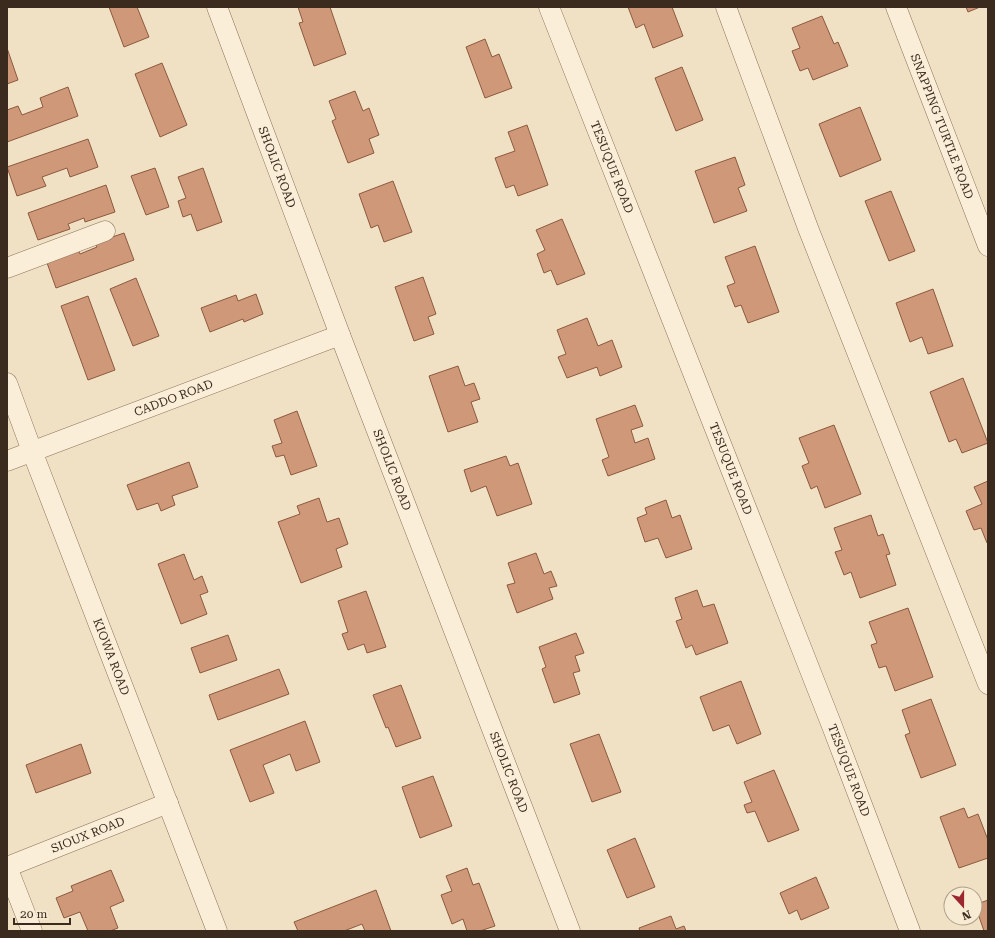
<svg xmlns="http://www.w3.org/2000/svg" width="995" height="938" font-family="'Roboto Serif',serif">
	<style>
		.building { fill: #cf9979; stroke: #8c593e }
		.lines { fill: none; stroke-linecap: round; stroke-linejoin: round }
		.minor-casing { stroke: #8b725a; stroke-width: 21 }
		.minor { stroke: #faeed8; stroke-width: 20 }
		.labels { text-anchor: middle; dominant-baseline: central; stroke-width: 3.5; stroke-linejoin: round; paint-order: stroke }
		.street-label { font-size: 12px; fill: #3b2b1e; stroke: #f7ebd4 }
	</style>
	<rect width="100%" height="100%" fill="#f0e1c4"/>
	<path class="building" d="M109 7H137L149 37 124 47Z
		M298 7H330L346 54 314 66 299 23 303 22Z
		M628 7H672L683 36 653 48 644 24 636 28Z
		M966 7H980L968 12Z
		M822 16 834 44 838 42 848 66 813 80 808 68 800 71 792 51 800 48 792 28Z
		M485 39 492 57 499 54 512 88 485 98 466 47Z
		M7 48 18 80 7 84Z
		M162 63 187 125 160 137 135 74Z
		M682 67 703 120 676 131 655 78Z
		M68 87 78 116 7 142V110L18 106 22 115 43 107 40 98Z
		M355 91 363 111 369 108 379 135 369 139 374 153 348 163 332 121 336 119 329 101Z
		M860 107 881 160 840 177 819 124Z
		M527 125 548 185 518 196 514 185 506 188 495 158 515 151 508 132Z
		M88 139 98 167 70 177 67 168 42 177 46 186 17 196 7 167Z
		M735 157 745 185 738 188 747 211 714 223 695 171Z
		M155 168 169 207 146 215 131 176Z
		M203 168 222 222 197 231 191 214 183 217 178 201 186 198 178 177Z
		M393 181 412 232 384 242 378 225 371 228 359 194Z
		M106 185 115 212 85 222 84 218 68 224 70 229 38 240 28 213Z
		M891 191 915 251 889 261 865 201Z
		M562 219 585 274 557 285 551 270 544 273 537 254 545 250 536 230Z
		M124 233 134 260 56 288 46 260 78 249 80 254 97 247 95 243Z
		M755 246 779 312 748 323 741 305 735 307 727 286 735 283 725 257Z
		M423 277 436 314 428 317 434 334 414 341 395 287Z
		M136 278 159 336 133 346 110 289Z
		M933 289 953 346 928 354 922 337 910 342 896 303Z
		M256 294 263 314 244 322 243 319 210 332 201 308 236 295 238 301Z
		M88 296 115 370 88 380 61 306Z
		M587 318 598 346 612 340 622 367 600 376 597 367 567 378 558 357 566 354 557 330Z
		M458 366 465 386 474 383 480 399 471 402 478 422 448 432 429 376Z
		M963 378 988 443 962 453 956 439 949 442 930 392Z
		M635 405 643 426 631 430 635 443 648 438 655 459 608 476 602 460 609 457 596 419Z
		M297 411 317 466 291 475 284 455 276 457 272 446 282 443 274 420Z
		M834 425 861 494 825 508 817 486 811 489 802 466 809 463 799 438Z
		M506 456 510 466 518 463 532 504 497 516 486 486 471 492 464 470Z
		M189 462 198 487 172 496 175 505 161 511 158 503 137 510 127 485Z
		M988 481V543H987L981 528 974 530 966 511 982 504 974 487Z
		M319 498 327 522 339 518 348 544 336 549 342 567 301 583 278 522 300 514 297 506Z
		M666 500 672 518 680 515 692 549 666 558 658 538 645 542 637 518 647 514 645 508Z
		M871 515 878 536 883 534 890 554 886 555 896 585 860 598 851 572 844 575 835 552 842 550 834 528Z
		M536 553 544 574 551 571 557 586 549 588 553 599 517 613 507 585 515 583 508 563Z
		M184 554 194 580 202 576 208 592 200 595 207 614 181 624 158 564Z
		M697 590 703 607 714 604 728 643 696 655 692 645 686 648 676 621 682 619 675 598Z
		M366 591 386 647 367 653 364 644 348 650 342 634 348 632 338 601Z
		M908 608 933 677 895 691 886 666 879 668 871 645 877 643 869 622Z
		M576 633 584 653 575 656 580 671 573 673 580 694 554 703 542 669 546 667 539 647Z
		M228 635 237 660 200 673 191 648Z
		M279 669 289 694 218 720 209 695Z
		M741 681 761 734 737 744 729 725 713 731 700 697Z
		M401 685 421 738 396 747 388 727 386 728 373 695Z
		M931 699 956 765 921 778 905 735 910 733 902 710Z
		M305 721 320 762 296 771 290 754 263 765 274 793 250 802 230 750Z
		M599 734 621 792 592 802 570 744Z
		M81 744 91 773 36 793 26 765Z
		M774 770 799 830 768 842 755 811 747 813 744 805 752 802 744 782Z
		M433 776 452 826 420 838 402 787Z
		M964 808 968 818 978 814 988 840V858L959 868 940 817Z
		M635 838 655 887 627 898 607 850Z
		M467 868 473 885 479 883 495 926 480 931H467L463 919 452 924 441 895 452 891 446 876Z
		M111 870 124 901 110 907 118 928 110 931H88L80 912 64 918 56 898 73 891 71 886Z
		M816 877 829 908 801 920 797 910 789 914 780 893Z
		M376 890 391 931H365L362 924 344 931H298L294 922Z
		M988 900V931H984L975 905Z
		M671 916 676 929 684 926 686 931H640L639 928Z"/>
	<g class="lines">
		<g class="minor-casing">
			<g id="minor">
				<path id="s1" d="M217 7 340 335 570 931"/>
				<path id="s2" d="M549 7 832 726 910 931"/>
				<path d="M726 7 808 228 988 684"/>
				<path id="s3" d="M896 7 988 246"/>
				<path d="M7 268 105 231"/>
				<path id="s4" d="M7 383 32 451 217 931"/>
				<path id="s5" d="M7 461 340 335"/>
				<path id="s6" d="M7 867 168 803"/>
				<path d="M7 867 32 931"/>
			</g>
		</g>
		<use href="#minor" class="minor"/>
	</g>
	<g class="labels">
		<g class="street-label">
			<text stroke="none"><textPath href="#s3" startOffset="128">SNAPPING TURTLE ROAD</textPath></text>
			<text stroke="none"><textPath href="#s1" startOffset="171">SHOLIC ROAD</textPath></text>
			<text stroke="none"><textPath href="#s2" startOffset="172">TESUQUE ROAD</textPath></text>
			<text stroke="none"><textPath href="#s5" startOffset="178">CADDO ROAD</textPath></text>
			<text stroke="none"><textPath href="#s2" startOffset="496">TESUQUE ROAD</textPath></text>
			<text stroke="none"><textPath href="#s1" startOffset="495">SHOLIC ROAD</textPath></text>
			<text stroke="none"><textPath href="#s4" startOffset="293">KIOWA ROAD</textPath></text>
			<text stroke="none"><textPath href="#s2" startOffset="820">TESUQUE ROAD</textPath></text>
			<text stroke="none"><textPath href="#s1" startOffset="819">SHOLIC ROAD</textPath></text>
			<text stroke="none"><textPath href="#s6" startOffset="87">SIOUX ROAD</textPath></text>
		</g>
	</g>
	<rect width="995" height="938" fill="none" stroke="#3b2b1e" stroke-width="16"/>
	<g transform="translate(963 906) rotate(159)"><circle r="19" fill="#f7ebd4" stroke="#ac9e8b"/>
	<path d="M0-3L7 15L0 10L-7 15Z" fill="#9d272e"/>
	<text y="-6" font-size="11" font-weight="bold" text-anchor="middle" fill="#3b2b1e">N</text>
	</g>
	<path d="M14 918v6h56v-6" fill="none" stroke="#3b2b1e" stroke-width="2"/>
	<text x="20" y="918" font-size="12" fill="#3b2b1e" stroke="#f7ebd4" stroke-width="3" paint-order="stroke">20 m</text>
</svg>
